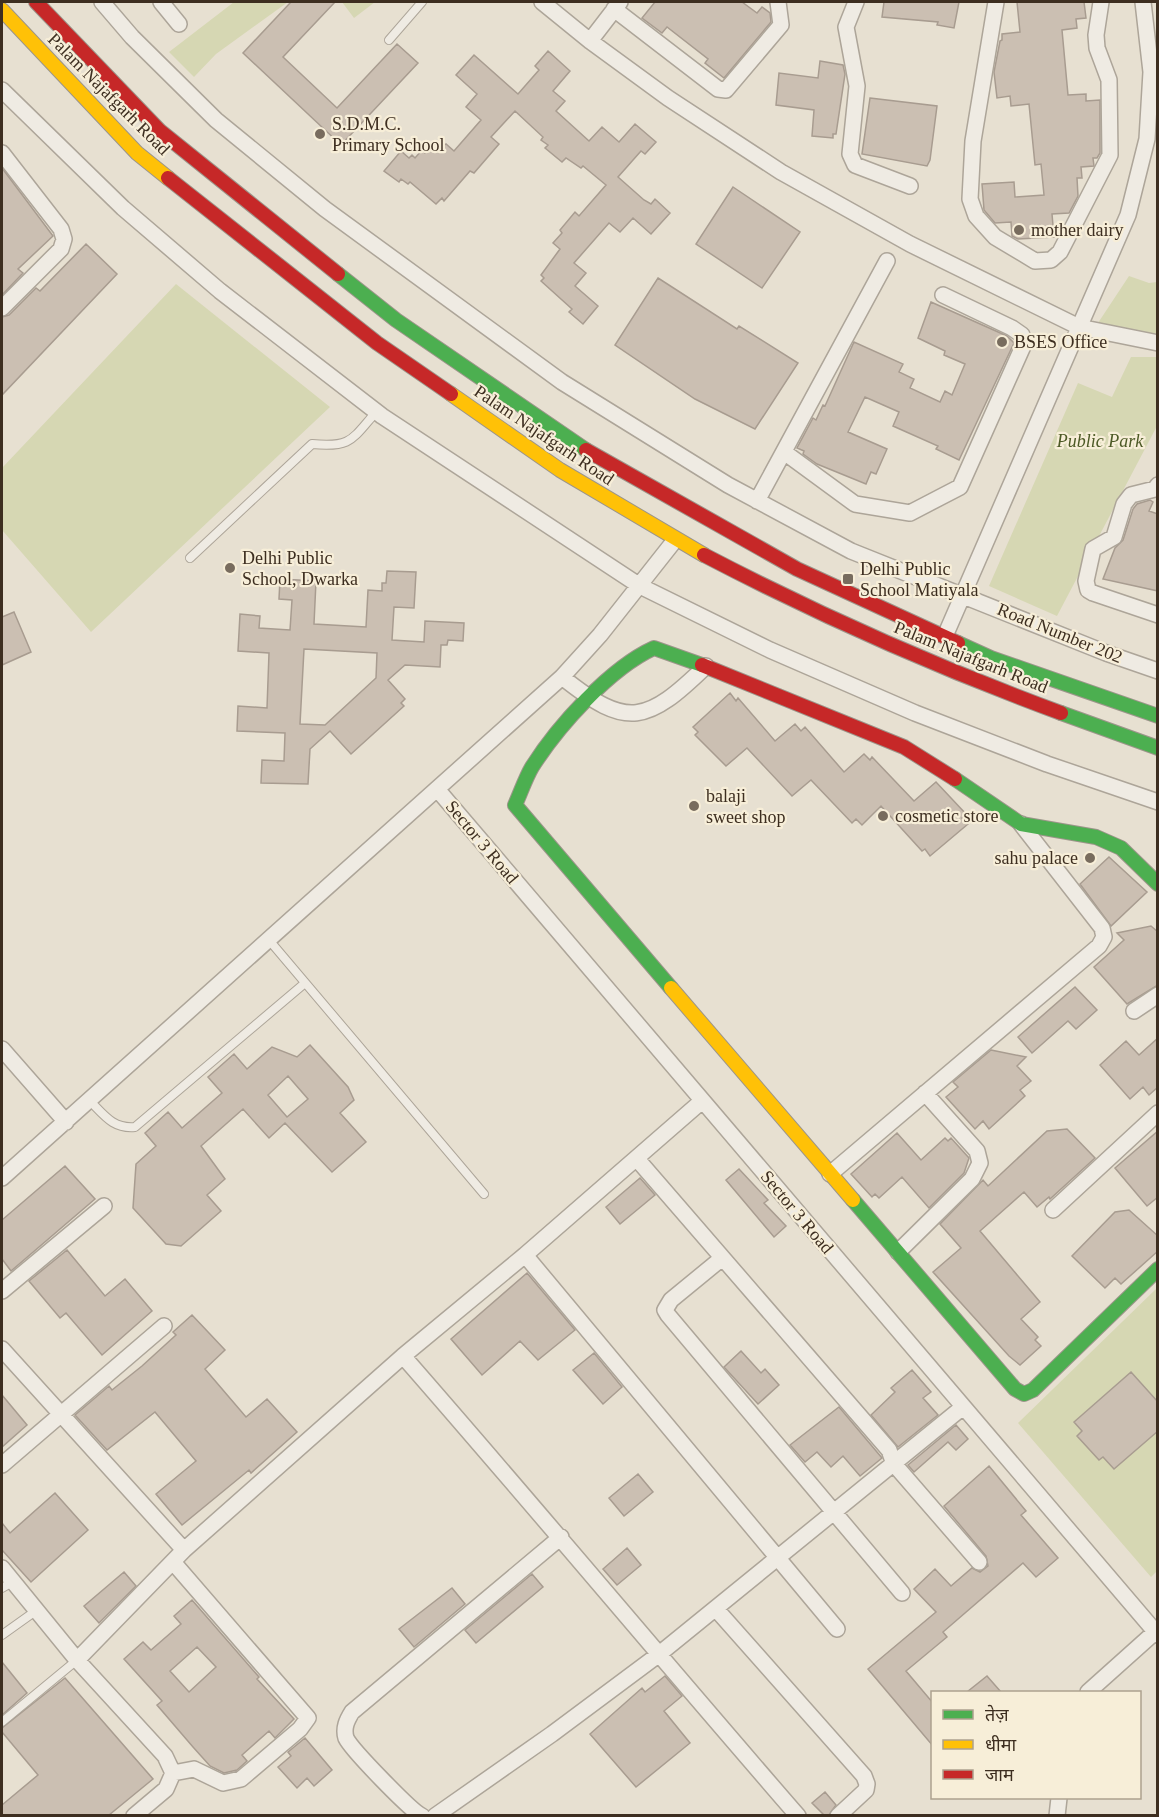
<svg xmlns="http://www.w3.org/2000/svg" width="1159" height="1817" font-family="'Times New Roman','Noto Sans Devanagari',serif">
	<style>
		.green { fill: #d6d7b3 }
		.building { fill: #cbbfb2; stroke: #a89c90; stroke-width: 1.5; fill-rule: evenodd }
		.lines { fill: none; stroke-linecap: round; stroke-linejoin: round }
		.lane-casing { stroke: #ada599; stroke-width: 10 }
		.street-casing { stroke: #ada599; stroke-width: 18 }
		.fast-casing { stroke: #9c958a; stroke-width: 16 }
		.slow-casing { stroke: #9c958a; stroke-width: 16 }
		.jam-casing { stroke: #9c958a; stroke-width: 16 }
		.lane { stroke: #efebe3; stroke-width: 8 }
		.street { stroke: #efebe3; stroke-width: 15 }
		.fast { stroke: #4caf50; stroke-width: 14 }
		.slow { stroke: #ffc107; stroke-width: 14 }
		.jam { stroke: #c62828; stroke-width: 14 }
		.poi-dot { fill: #786c5e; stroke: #f7eed8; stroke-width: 2 }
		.labels { text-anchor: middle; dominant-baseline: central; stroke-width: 4.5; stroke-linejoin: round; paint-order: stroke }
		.street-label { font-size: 18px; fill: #3d2e20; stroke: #f7eed8 }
		.poi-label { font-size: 18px; fill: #3d2e20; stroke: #f7eed8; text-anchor: start }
		.park-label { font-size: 18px; font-style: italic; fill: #4d5a26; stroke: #f7eed8 }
	</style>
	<rect width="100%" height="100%" fill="#e7e0d1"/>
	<path class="green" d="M234 2H288L216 54 194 77 169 52Z
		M342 2H375L354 18Z
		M1129 276 1149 283 1157 282V334L1096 326Z
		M176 284 330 407 91 632 2 530V468Z
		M1131 357H1157V426L1057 616 989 586 1078 383 1112 397Z
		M1157 1288V1571L1151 1577 1018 1423Z"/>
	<path class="building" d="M291 2H335L283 57 337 108 397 44 418 63 341 145 243 53Z
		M655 2H742L757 13 762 7 770 13 771 22 724 78 705 63 708 59 667 27 662 33 642 18Z
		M884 2H959L954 28 937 25 938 22 882 17Z
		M1017 2H1084L1086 18 1076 19 1077 28 1062 30 1068 95 1086 94V101L1100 100V153L1097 158H1093L1094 166 1081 167 1082 178H1077L1078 196 1069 213 1052 214 1054 237 1018 239 1012 236 1011 222 995 223 984 210 982 184 1014 182 1015 197 1044 195 1041 164 1035 165 1029 104 1011 106 1010 96 997 98 994 72 1000 41 1002 40V34L1020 32Z
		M548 51 570 71 553 91 565 101 556 111 589 141 602 127 619 142 635 124 656 142 645 154 641 151 618 177 644 200 651 204 655 199 670 213 651 234 633 218 620 232 609 223 574 263 586 273 575 286 598 306 583 324 569 312 572 309 541 281 544 278 541 275 560 249 553 243 562 233 560 230 575 212 579 216 606 185 583 166 581 168 566 158 562 162 545 148 548 145 541 140 543 137 515 111 491 137 499 144 474 173 470 171 444 201 442 198 436 204 410 182 408 184 401 179 399 182 384 171 401 151 409 158 412 155 415 158 422 150 425 153 430 148 434 152 446 144 454 151 481 120 466 107 477 94 456 75 474 55 518 94 539 70 535 66Z
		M820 61 843 65 845 74 836 134H833V138L812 136 814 110 776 105 779 73 818 78Z
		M870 98 937 106 930 160 927 166 862 154Z
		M2 168 53 236 18 269 23 273 2 295Z
		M733 187 800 232 762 288 696 244Z
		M86 244 117 274 2 395V317L9 315 36 288 40 291Z
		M658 278 737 329 739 326 798 363 755 429 695 399 615 345Z
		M931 302 1007 336 1014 343 959 460 936 449 938 446 893 426 899 412 865 397 848 432 887 449 876 474 871 472 866 484 817 464 803 454 804 451 797 448 813 418 816 420 823 405 825 406 854 342 903 364 899 372 914 379 910 388 940 402 945 391 952 395 965 364 944 355 945 351 918 338Z
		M1150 500 1153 502 1149 511 1158 514V591L1103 579 1115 548 1123 540 1133 509 1137 504Z
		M387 571 416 572 414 608 394 607 392 640 424 642 425 621 464 623 463 641 448 640 447 645H441L440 667 405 665 388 680 405 699 401 703 404 706 351 754 330 731 310 749 308 784 261 783 262 760 284 761 285 733 237 731 238 706 267 708 269 653 238 651 240 614 260 616 259 628 290 630 292 600 279 599 280 579 316 581 314 624 366 627 368 590 382 591V583H386ZM304 649 377 653 376 678 325 725 300 724Z
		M14 612 31 652 2 665V617Z
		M730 693 736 701 738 698 775 741 795 724 801 731 805 727 844 772 864 754 870 760 872 757 914 801 936 782 966 814 962 818 968 824 930 856 925 849 922 851 881 806 862 825 856 819 852 823 811 780 792 796 747 748 726 766 695 735 698 732 693 727Z
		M1109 857 1147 892 1111 926 1080 884Z
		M1151 926 1158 932V985L1127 1004 1094 967 1124 940 1117 933Z
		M1075 987 1097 1010 1076 1029 1068 1021 1032 1053 1018 1037Z
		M1158 1038V1087L1149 1095 1143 1087 1130 1099 1100 1065 1126 1041 1139 1055Z
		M310 1045 348 1087 354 1100 340 1113 366 1142 332 1172 285 1123 269 1138 243 1109 201 1146 225 1179 207 1195 221 1211 181 1246 166 1244 133 1208 136 1164 156 1146 145 1133 168 1112 182 1128 222 1093 208 1077 234 1054 247 1069 272 1047 297 1057ZM288 1076 308 1099 287 1117 268 1095Z
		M991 1050 1026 1057 1017 1066 1031 1081 1020 1090 1025 1096 989 1129 983 1121 975 1129 946 1097 958 1087 953 1082Z
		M1067 1129 1095 1158 1050 1199 1049 1197 1037 1207 1024 1192 980 1231 1040 1302 1021 1319 1038 1337 1035 1340 1041 1346 1020 1365 1009 1356 933 1272 961 1248 940 1224 983 1180 988 1186 1047 1131Z
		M1158 1131V1197L1147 1206 1115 1168Z
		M897 1133 921 1160 945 1138 948 1141 951 1138 969 1158 964 1173 929 1208 902 1177 879 1198 875 1194 872 1197 851 1174Z
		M65 1166 95 1199 11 1271 2 1259V1220Z
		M739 1169 768 1200 764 1203 786 1226 774 1237 726 1180Z
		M640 1178 655 1195 620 1224 606 1207Z
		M1129 1210 1158 1236V1251L1121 1284 1115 1278 1105 1288 1072 1256 1115 1212Z
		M67 1250 105 1296 125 1279 152 1311 102 1355 66 1313 60 1318 29 1281Z
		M527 1273 575 1330 538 1360 520 1341 482 1375 451 1339Z
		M192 1315 225 1350 205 1369 246 1417 267 1399 297 1432 251 1473 249 1470 182 1525 156 1494 196 1461 155 1412 107 1450 75 1415 109 1386 112 1390 142 1366 176 1335 173 1332Z
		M741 1351 761 1373 765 1369 779 1385 758 1404 724 1367Z
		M594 1353 622 1387 603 1404 573 1370Z
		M912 1370 931 1392 923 1398 938 1415 898 1447 871 1415 895 1392 891 1388Z
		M1131 1372 1158 1402V1431L1114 1469 1103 1457 1099 1460 1077 1436 1082 1431 1074 1422Z
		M2 1395 27 1425 2 1447Z
		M839 1407 882 1458 860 1476 843 1456 831 1467 817 1452 805 1462 790 1445Z
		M956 1425 968 1439 956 1450 948 1442 914 1472 908 1465Z
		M989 1466 1026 1511 1021 1515 1058 1558 1036 1577 1023 1563 943 1632 947 1637 906 1671 933 1703V1746L868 1669 936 1612 914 1589 935 1569 951 1586 972 1568 980 1572 988 1566 986 1556 944 1506Z
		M638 1474 653 1492 624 1516 609 1498Z
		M55 1493 88 1530 31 1582 2 1550V1523L10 1533Z
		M627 1548 641 1565 617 1585 603 1569Z
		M124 1572 136 1586 99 1623 84 1606Z
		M532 1574 543 1587 476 1643 465 1630Z
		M452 1588 465 1604 414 1647 399 1629Z
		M192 1600 259 1677 257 1679 294 1719 275 1738 269 1731 242 1755 247 1761 237 1770 224 1773 210 1766 193 1747 157 1705 162 1701 124 1659 143 1642 151 1650 181 1624 174 1616ZM197 1647 216 1667 189 1692 170 1671Z
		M2 1662 27 1693 2 1715Z
		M665 1676 682 1696 664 1711 690 1743 636 1787 590 1734 642 1688 645 1692Z
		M987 1676 1001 1692H967Z
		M65 1678 153 1779 109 1815H2V1805L38 1775 2 1732V1728Z
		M305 1738 332 1770 314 1786 307 1778 297 1788 278 1767 291 1756 288 1752Z
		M825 1792 836 1805 829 1815H824L812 1803Z"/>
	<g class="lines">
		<g class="lane-casing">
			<path id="lane" d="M389 40 422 2
				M190 558 312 444C352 448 352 439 377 411
				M269 940 484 1194
				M90 1101C104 1115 113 1129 135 1127L305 983
				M2 1588 14 1581
				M2 1635 37 1610
				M2 1722 77 1660"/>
		</g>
		<g class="street-casing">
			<path id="street" d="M102 2 132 37 216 120 325 209 562 382 728 485 851 551 1106 653 1158 671
				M161 2 179 24
				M542 2 590 41 668 98 781 172 910 244 1079 327 1158 343
				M856 2 846 27 857 86 850 154 855 165 910 186
				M996 2 973 141 970 199 976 216 995 237 1035 261 1051 260 1060 252 1110 155 1109 80 1097 48 1096 35 1101 2
				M614 9 718 89 726 90 781 25 778 2
				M590 41 620 2
				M2 90 123 208 220 291 382 416 640 586 770 650 915 713 1047 764 1158 802
				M2 153 61 229 64 239 61 249 2 308
				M784 452 855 504 910 513 960 487 1024 344 1022 335 1012 328 943 295
				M1158 485 1155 489 1131 495 1124 504 1114 537 1093 549 1086 581 1088 590 1093 593 1158 615
				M757 501 887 261
				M945 636 1128 215 1147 139 1151 72 1143 2
				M562 677C628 730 647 723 706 666
				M437 789 1158 1635
				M1134 1011 1158 995
				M2 1049 66 1122
				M637 1159 889 1450 894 1464 979 1562
				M830 1174 1099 946 1104 937 1102 928 1021 824
				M2 1178 562 677 600 635 675 540
				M1053 1210 1158 1113
				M898 1252 972 1179 980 1163 977 1151 925 1093
				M525 1255 837 1629
				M721 1259 671 1300 665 1310 668 1315 902 1593
				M2 1291 104 1206
				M2 1349 184 1550
				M403 1356C536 1508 665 1663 798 1816
				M2 1465 164 1326
				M173 1562 308 1718 300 1729 241 1779 223 1783 194 1769 173 1773
				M2 1568 77 1660 165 1756 173 1773 166 1789 134 1816
				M716 1609 864 1776 867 1784 866 1790 838 1816
				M77 1660 184 1550 403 1356 525 1255 702 1101
				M1088 1692 1155 1632
				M422 1816C412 1812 351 1749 346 1738 343 1728 347 1720 352 1712L561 1537
				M435 1816 552 1734 658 1655 963 1407
				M1057 1816 1059 1798"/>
		</g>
		<g class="fast-casing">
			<path id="fast" d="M338 274 396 320 586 450
				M958 643 991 658 1158 716
				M1061 713 1158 748
				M955 779 1021 824 1096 837 1121 848 1158 884
				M671 988 515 805C521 792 525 779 532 767 558 726 610 668 654 648L702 665
				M853 1200 1015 1389 1024 1394 1033 1390 1158 1269"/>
		</g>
		<g class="slow-casing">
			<path id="slow" d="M2 10 137 153 168 178
				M451 394 560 470 704 555
				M671 988 853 1200"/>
		</g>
		<g class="jam-casing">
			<path id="jam" d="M36 2 160 131 338 274
				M168 178 377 343 451 394
				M586 450 797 569 958 643
				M704 555C819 615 939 668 1061 713
				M702 665 904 747 955 779"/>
		</g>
		<use href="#lane" class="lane"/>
		<use href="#street" class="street"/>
		<use href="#fast" class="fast"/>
		<use href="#slow" class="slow"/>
		<use href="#jam" class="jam"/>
	</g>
	<g class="poi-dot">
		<circle cx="320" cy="134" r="6"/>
		<circle cx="1019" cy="230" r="6"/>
		<circle cx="1002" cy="342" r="6"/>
		<circle cx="230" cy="568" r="6"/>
		<rect x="842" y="573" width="12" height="12" rx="3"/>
		<circle cx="694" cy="806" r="6"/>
		<circle cx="883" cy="816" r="6"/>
		<circle cx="1090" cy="858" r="6"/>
	</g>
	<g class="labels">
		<g class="street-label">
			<text transform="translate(109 94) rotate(45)">Palam Najafgarh Road</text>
			<text transform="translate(544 435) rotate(34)">Palam Najafgarh Road</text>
			<text transform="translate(1060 633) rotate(22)">Road Number 202</text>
			<text transform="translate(971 657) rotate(22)">Palam Najafgarh Road</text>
			<text transform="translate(482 842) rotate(50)">Sector 3 Road</text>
			<text transform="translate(797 1212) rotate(50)">Sector 3 Road</text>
		</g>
		<g class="poi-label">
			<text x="332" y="124">S.D.M.C.<tspan x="332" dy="21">Primary School</tspan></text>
			<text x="1031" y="230">mother dairy</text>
			<text x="1014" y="342">BSES Office</text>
			<text x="242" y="558">Delhi Public<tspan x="242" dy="21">School, Dwarka</tspan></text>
			<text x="860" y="569">Delhi Public<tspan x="860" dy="21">School Matiyala</tspan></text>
			<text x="706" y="796">balaji<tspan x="706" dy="21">sweet shop</tspan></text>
			<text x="895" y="816">cosmetic store</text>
			<text x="1078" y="858" text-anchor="end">sahu palace</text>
		</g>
		<g class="park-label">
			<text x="1100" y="441">Public Park</text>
		</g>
	</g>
	<rect width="1159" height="1817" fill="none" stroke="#3d2e20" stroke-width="6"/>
	<rect x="931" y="1691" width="210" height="108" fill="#f7eed8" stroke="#ada18e" stroke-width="1.5"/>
	<rect x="943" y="1710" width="30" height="9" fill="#4caf50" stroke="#ada18e" stroke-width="1.5"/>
	<text x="985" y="1721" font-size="18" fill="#3d2e20">तेज़</text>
	<rect x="943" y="1740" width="30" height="9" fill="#ffc107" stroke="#ada18e" stroke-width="1.5"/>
	<text x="985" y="1751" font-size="18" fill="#3d2e20">धीमा</text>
	<rect x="943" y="1770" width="30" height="9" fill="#c62828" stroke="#ada18e" stroke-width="1.5"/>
	<text x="985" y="1781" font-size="18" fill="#3d2e20">जाम</text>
</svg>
